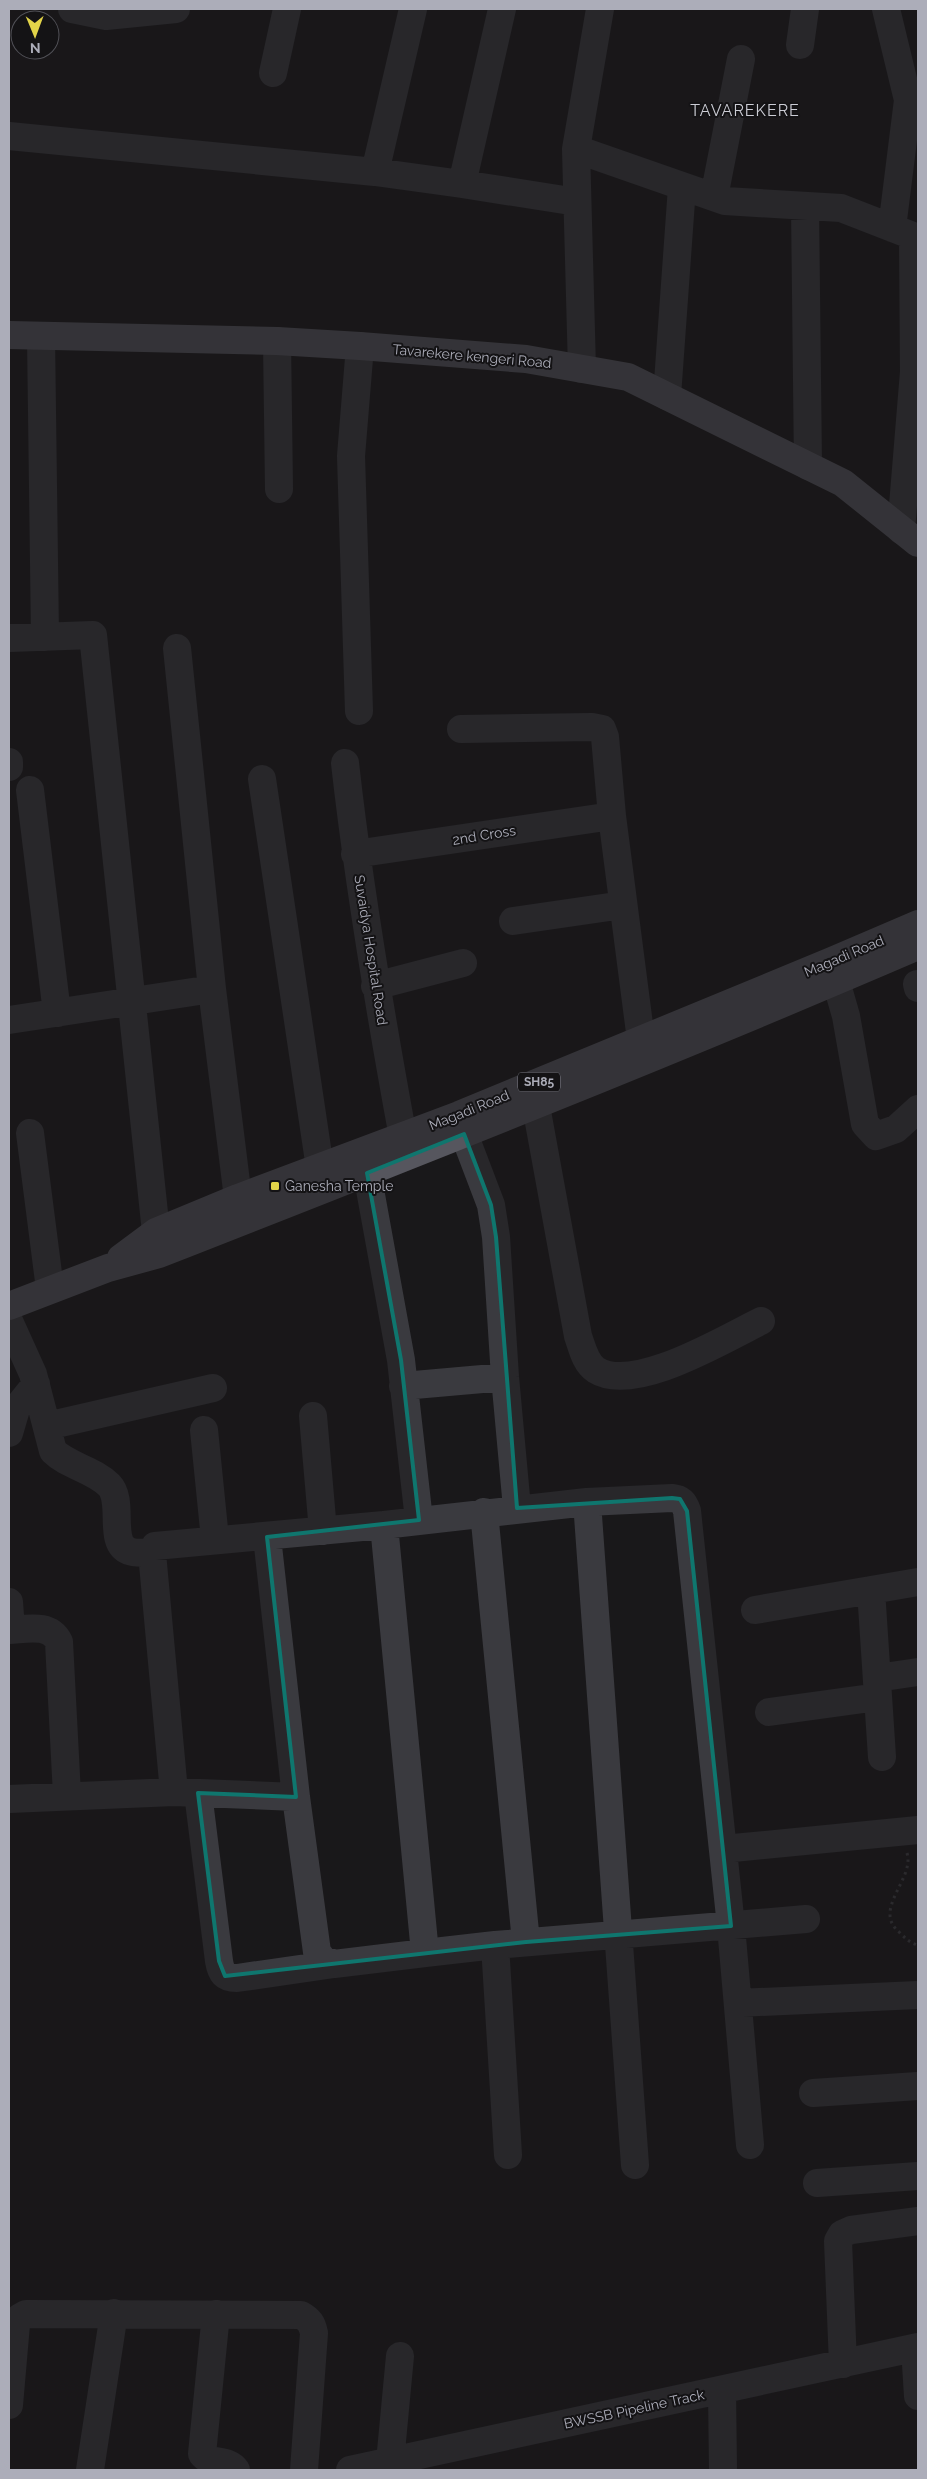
<svg xmlns="http://www.w3.org/2000/svg" width="927" height="2479" font-family="Raleway,sans-serif">
	<style>
		.lines { fill: none; stroke-linecap: round; stroke-linejoin: round }
		.path { stroke: #404046; stroke-width: 3; stroke-dasharray: 2.5 4; stroke-linecap: butt }
		.minor { stroke: #3a3a3f; stroke-width: 28 }
		.major { stroke: #56565e; stroke-width: 28 }
		.marked { fill: none; stroke: #0f766e; stroke-width: 4; stroke-linejoin: round }
		.poi-dot { fill: #e2d449; stroke: #141315; stroke-width: 2 }
		.labels { text-anchor: middle; dominant-baseline: central; stroke-width: 4; stroke-linejoin: round; paint-order: stroke }
		.shield { fill: #141315; stroke: #7e7f88; stroke-width: 1 }
		.shield-label { font-size: 12px; font-weight: bold; fill: #acadb9 }
		.street-label { font-size: 14px; fill: #acadb9; stroke: #141315 }
		.poi-label { font-size: 14px; fill: #acadb9; stroke: #141315; text-anchor: start }
		.quarter-label { font-size: 16px; letter-spacing: 1px; fill: #cccdd5; stroke: #141315 }
	</style>
	<rect width="100%" height="100%" fill="#19181a"/>
	<g class="lines">
		<path class="path" d="M907 1853C915 1879 872 1909 899 1932 905 1938 910 1943 918 1945"/>
		<path class="minor" d="M72 9 106 16 176 9
			M502 9 462 184 577 202
			M886 9 908 100 892 228
			M800 45 805 9
			M273 73 287 9
			M9 136 375 172 462 184
			M576 149 725 201 841 208 913 236 914 372 901 530
			M375 172 413 9
			M714 197 741 59
			M805 206 808 466
			M41 336 45 637
			M277 341 279 489
			M582 369 576 149 600 9
			M667 396 682 187
			M9 638 93 635 156 1232
			M177 648 212 989 238 1198
			M359 711 351 456 360 346
			M461 729 592 727 602 729 605 737 612 816 641 1040
			M9 762V767
			M345 763C359 889 380 1012 403 1137
			M262 779 320 1168
			M30 790 57 1013
			M355 854 612 816
			M513 921 623 905
			M836 981 846 1016 865 1124 876 1136 896 1129 918 1109
			M917 984 918 988
			M375 986 463 963
			M9 1020 212 989
			M536 1106 578 1336C582 1347 585 1363 596 1370 634 1394 724 1339 761 1321
			M30 1133 50 1289
			M464 1134 491 1205 496 1237 505 1377 517 1508
			M367 1173 401 1360 419 1520
			M9 1321 33 1374 53 1451C68 1466 93 1469 109 1485 125 1501 107 1543 129 1551 136 1554 145 1552 152 1553
			M403 1386 505 1377
			M313 1416 323 1531
			M47 1426 213 1388
			M204 1430 215 1539
			M9 1433 16 1409 36 1384
			M587 1502 635 2165
			M484 1512 526 1942
			M384 1525 425 1953 495 1945 806 1919
			M267 1537 296 1797 317 1952 323 1960 334 1964 425 1953
			M871 1590 882 1757
			M9 1602 11 1630
			M755 1610 918 1582
			M9 1630C27 1629 50 1623 59 1642L67 1795
			M877 1678 918 1672
			M769 1712 878 1697
			M174 1792 152 1553 155 1546 384 1525 587 1502 672 1498C681 1499 684 1502 687 1511L731 1926 750 2145
			M198 1793 219 1961C221 1973 224 1978 237 1978L334 1964
			M9 1799 174 1792 296 1797
			M723 1849 918 1830
			M495 1945 508 2155
			M738 2003 918 1995
			M813 2093 918 2086
			M817 2183 918 2176
			M216 2314 202 2454C210 2465 228 2458 236 2470
			M915 2348 918 2396
			M843 2364 838 2241 842 2234 851 2230 918 2221
			M722 2390 723 2470
			M9 2405 16 2324 19 2318 26 2314 301 2315C310 2320 312 2324 314 2333L304 2470
			M390 2462 400 2356
			M90 2470 114 2313
			M350 2470 918 2347"/>
		<path class="major" d="M9 335 277 341 360 346 526 359 628 377 843 483 918 543
			M121 1258 156 1232 238 1198 459 1115 832 961 918 924
			M9 1306 108 1268 159 1254C414 1154 667 1054 918 946"/>
	</g>
	<path d="M0 0H927V2479H0ZM464 1134 491 1205 496 1237 517 1508 672 1498 680 1499 687 1511 731 1926 526 1942 225 1976 219 1961 198 1793 296 1797 267 1537 419 1520 401 1360 367 1173Z" fill="#19181a" fill-opacity=".55" fill-rule="evenodd"/>
	<path class="marked" d="M464 1134 491 1205 496 1237 517 1508 672 1498 680 1499 687 1511 731 1926 526 1942 225 1976 219 1961 198 1793 296 1797 267 1537 419 1520 401 1360 367 1173Z"/>
	<rect class="poi-dot" x="270" y="1181" width="10" height="10" rx="2.5"/>
	<g class="labels">
		<rect class="shield" x="518" y="1072.5" width="42" height="19" rx="4"/>
		<g class="shield-label">
			<text x="539" y="1082">SH85</text>
		</g>
		<g class="street-label">
			<text transform="translate(472 356) rotate(5)">Tavarekere kengeri Road</text>
			<text transform="translate(484 835) rotate(-9)">2nd Cross</text>
			<text transform="translate(371 950) rotate(81)">Suvaidya Hospital Road</text>
			<text transform="translate(844 956) rotate(-23)">Magadi Road</text>
			<text transform="translate(469 1110) rotate(-22)">Magadi Road</text>
			<text transform="translate(634 2409) rotate(-12)">BWSSB Pipeline Track</text>
		</g>
		<g class="poi-label">
			<text x="285" y="1186">Ganesha Temple</text>
		</g>
		<g class="quarter-label">
			<text x="745" y="110">TAVAREKERE</text>
		</g>
	</g>
	<rect width="927" height="2479" fill="none" stroke="#acadb9" stroke-width="20"/>
	<g transform="translate(35 35) rotate(179)"><circle r="24" fill="#141315" stroke="#515157"/>
	<path d="M0-4L9 19L0 12L-9 19Z" fill="#e2d449"/>
	<text y="-8" font-size="14" font-weight="bold" text-anchor="middle" fill="#acadb9">N</text>
	</g>
</svg>
